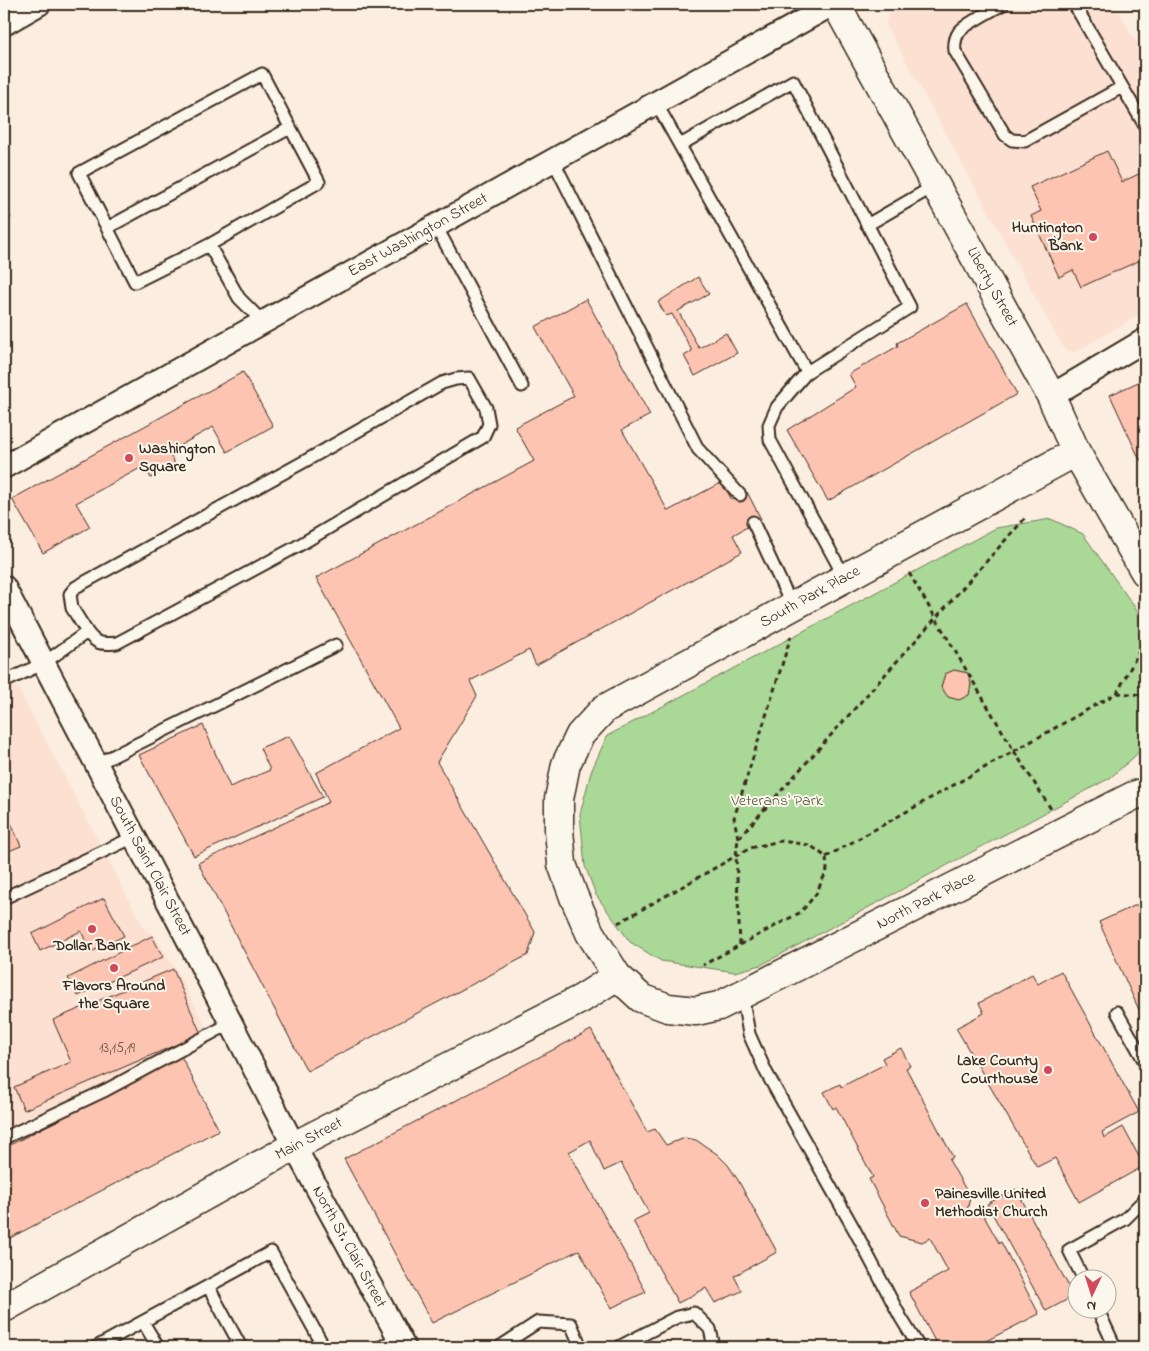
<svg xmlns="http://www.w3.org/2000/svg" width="1149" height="1351" font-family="'Indie Flower',sans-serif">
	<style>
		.built { fill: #fce1d2 }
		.green { fill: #a9d897; stroke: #72815a }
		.building { fill: #fdc4b1; stroke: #3b2a1e }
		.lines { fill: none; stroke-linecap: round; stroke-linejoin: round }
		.service-casing { stroke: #3b2a1e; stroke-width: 15 }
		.minor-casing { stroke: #3b2a1e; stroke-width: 26 }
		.tertiary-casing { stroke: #3b2a1e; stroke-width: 31 }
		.path { stroke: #3b2a1e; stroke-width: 3; stroke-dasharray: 5 4; stroke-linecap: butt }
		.service { stroke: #fbf7ec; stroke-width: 11 }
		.minor { stroke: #fbf7ec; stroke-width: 22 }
		.tertiary { stroke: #fbf7ec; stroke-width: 28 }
		.poi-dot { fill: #d1495b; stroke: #fbf7ec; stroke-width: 2 }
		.labels { text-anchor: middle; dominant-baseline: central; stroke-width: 4; stroke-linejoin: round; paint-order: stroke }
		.number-label { font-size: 14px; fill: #6c5043 }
		.poi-label { font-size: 16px; font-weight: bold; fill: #3b2a1e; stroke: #fbf7ec; text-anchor: end }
		.street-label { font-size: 16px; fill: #3b2a1e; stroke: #fbf7ec }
		.park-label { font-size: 16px; fill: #56563c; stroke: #fbf7ec }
	</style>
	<rect width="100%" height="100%" fill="#fbede0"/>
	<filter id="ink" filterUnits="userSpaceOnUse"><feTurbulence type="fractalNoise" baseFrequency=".02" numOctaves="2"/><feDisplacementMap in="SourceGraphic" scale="10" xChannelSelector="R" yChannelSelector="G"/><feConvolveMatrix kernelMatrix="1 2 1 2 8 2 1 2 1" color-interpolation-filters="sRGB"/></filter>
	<g filter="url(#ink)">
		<path class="built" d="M900 4H1115L1145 58V311L1077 351H1066L1061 344 885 23 892 8Z
			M4 661 145 930 154 935 176 970 209 1033 167 1054 4 1131Z"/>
		<path class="green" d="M1051 519 1083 534 1134 606 1145 626V745L1135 756 1110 778 761 965 735 972 661 961 630 942 596 895 585 866 580 814 591 772 607 736 996 528Z"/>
		<path class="building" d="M1107 151 1122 182 1145 171V258L1081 287 1073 270 1059 277 1031 216 1041 211 1030 187Z
			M4 204 11 218 4 222Z
			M698 277 709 294 678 311 699 348 726 333 737 353 695 376 684 356 692 351 672 314 666 316 658 302Z
			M586 299 650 415 622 430 668 511 722 482 732 500 747 492 761 519 733 535 742 552 536 665 529 650 470 681 477 696 437 762 535 932 528 955 307 1071 198 863 329 802 316 773 399 728 316 578 534 461 515 427 574 396 535 327Z
			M967 304 1017 394 828 501 787 430 856 387 849 374 898 346 897 343Z
			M243 372 273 426 227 452 213 427 168 452 175 464 151 478 144 466 76 503 90 527 43 553 12 499Z
			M1145 379V458L1140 460 1110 395Z
			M954 670 968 673 971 684 969 695 959 700 948 697 941 687 945 674Z
			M203 725 230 787 270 770 260 748 289 736 323 797 194 856 139 755Z
			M4 807 21 846 4 853Z
			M104 898 124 936 91 952 81 931 40 951 32 934Z
			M1145 901V1023L1099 922Z
			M152 936 163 957 78 996 68 978Z
			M173 969 201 1034 24 1110 14 1087 71 1062 53 1020Z
			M1061 971 1139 1112 1102 1132 1104 1138 1123 1127 1144 1166 1079 1202 1055 1158 1037 1167 956 1028 984 1013 979 1003 1032 974 1038 984Z
			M591 1030 647 1132 655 1129 666 1145 685 1138 696 1140 717 1154 728 1165 738 1180 777 1252 734 1276 742 1291 715 1303 706 1288 678 1303 633 1221 649 1213 621 1163 604 1171 590 1140 569 1152 646 1292 611 1308 579 1250 432 1323 344 1159Z
			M901 1048 910 1066 906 1068 953 1157 949 1160 970 1197 966 1217 980 1209 999 1243 1001 1242 1039 1314 974 1347H938L909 1292 948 1271 930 1238 922 1242 899 1236 869 1179 873 1177 836 1107 833 1109 824 1092 840 1084 841 1087 885 1064 882 1058Z
			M181 1056 219 1130 4 1241V1148Z
			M1016 1189 1074 1296 1046 1311 987 1204Z"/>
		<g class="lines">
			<g class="service-casing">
				<path id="service" d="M1003 4C994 9 964 25 959 32 955 38 954 44 955 51L1005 135 1012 140 1025 141 1122 87
					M1074 4 1145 126
					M262 74 319 182 209 245 135 282 79 173Z
					M656 103 807 372 910 307 793 81 680 145
					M553 160 698 449 740 495
					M867 225 936 185
					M436 226 522 386
					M107 228 290 128
					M209 245 239 298 263 322
					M807 372 777 407 769 425 770 440 845 578
					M753 522 792 606
					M4 682 44 663 87 632C97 645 101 644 117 643L296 547 483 437 489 424 486 408 469 378 456 379 442 383 307 460 76 587 70 594 72 608 87 632
					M97 764 336 645
					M4 898 134 837
					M742 994 749 1034 766 1072 854 1229 901 1318 919 1347
					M1117 1012 1145 1062
					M4 1138 106 1090 231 1023
					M1083 1278 1069 1250 1125 1219 1145 1199
					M208 1286 241 1347
					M1097 1308 1115 1347
					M143 1322 158 1347
					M96 1347 271 1252 324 1347
					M381 1347 399 1337
					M501 1347V1346L538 1322 571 1324 581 1347
					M619 1347 677 1317 694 1313 710 1329 714 1347"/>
			</g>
			<g class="minor-casing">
				<path id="minor" d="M4 24 39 4
					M1051 396 1145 340
					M4 467 833 4
					M4 587 195 953 294 1146 404 1347"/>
			</g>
			<g class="tertiary-casing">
				<path id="tertiary" d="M836 4 1051 396 1076 452 1145 572
					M1076 452 604 709 580 735 566 764 559 799V830L562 864 574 897 590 933 617 976 641 998 668 1008 696 1011 719 1006 1133 796 1145 792
					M4 1308 294 1146 581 999 617 976"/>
			</g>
			<path class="path" d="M909 573 1014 751 1051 809
				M1117 693 1145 695
				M738 838 734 818 791 636
				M826 857 1117 693 1141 648 1145 644
				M618 923 750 848 780 841 810 845 826 857 827 870 816 894 801 912 703 965
				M740 945 736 855 738 839 1027 516"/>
			<use href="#service" class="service"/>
			<use href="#minor" class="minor"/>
			<use href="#tertiary" class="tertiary"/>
		</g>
	</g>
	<g class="poi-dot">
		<circle cx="1093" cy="237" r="5"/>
		<circle cx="129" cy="458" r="5"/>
		<circle cx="92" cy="929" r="5"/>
		<circle cx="114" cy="968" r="5"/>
		<circle cx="1048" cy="1070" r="5"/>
		<circle cx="925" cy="1203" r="5"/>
	</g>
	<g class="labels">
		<g class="number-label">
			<text x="117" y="1048">13,15,19</text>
		</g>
		<g class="poi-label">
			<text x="1083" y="228">Huntington<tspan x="1083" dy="18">Bank</tspan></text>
			<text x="139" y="449" text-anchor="start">Washington<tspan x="139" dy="18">Square</tspan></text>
			<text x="92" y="946" text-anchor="middle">Dollar Bank</text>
			<text x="114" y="986" text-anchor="middle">Flavors Around<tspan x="114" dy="18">the Square</tspan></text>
			<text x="1038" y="1061">Lake County<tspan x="1038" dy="18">Courthouse</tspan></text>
			<text x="935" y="1194" text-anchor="start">Painesville United<tspan x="935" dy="18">Methodist Church</tspan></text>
		</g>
		<g class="street-label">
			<text transform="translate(418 235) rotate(-29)">East Washington Street</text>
			<text transform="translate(992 287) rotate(61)">Liberty Street</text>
			<text transform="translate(810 597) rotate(-29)">South Park Place</text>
			<text transform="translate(150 866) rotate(62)">South Saint Clair Street</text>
			<text transform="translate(926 901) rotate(-27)">North Park Place</text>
			<text transform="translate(309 1139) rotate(-28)">Main Street</text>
			<text transform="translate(349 1247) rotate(61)">North St. Clair Street</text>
		</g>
		<g class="park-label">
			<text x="777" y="801">Veterans' Park</text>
		</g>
	</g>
	<rect width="1149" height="1351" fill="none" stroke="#fbf7ec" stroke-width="20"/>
	<rect x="10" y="10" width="1129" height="1331" fill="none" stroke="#3b2a1e" stroke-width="2" filter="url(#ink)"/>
	<g transform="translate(1092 1294) rotate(184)"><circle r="24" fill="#fbf7ec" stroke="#aea59a"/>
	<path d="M0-4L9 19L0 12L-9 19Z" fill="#d1495b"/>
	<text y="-8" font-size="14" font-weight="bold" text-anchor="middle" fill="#3b2a1e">N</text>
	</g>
</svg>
